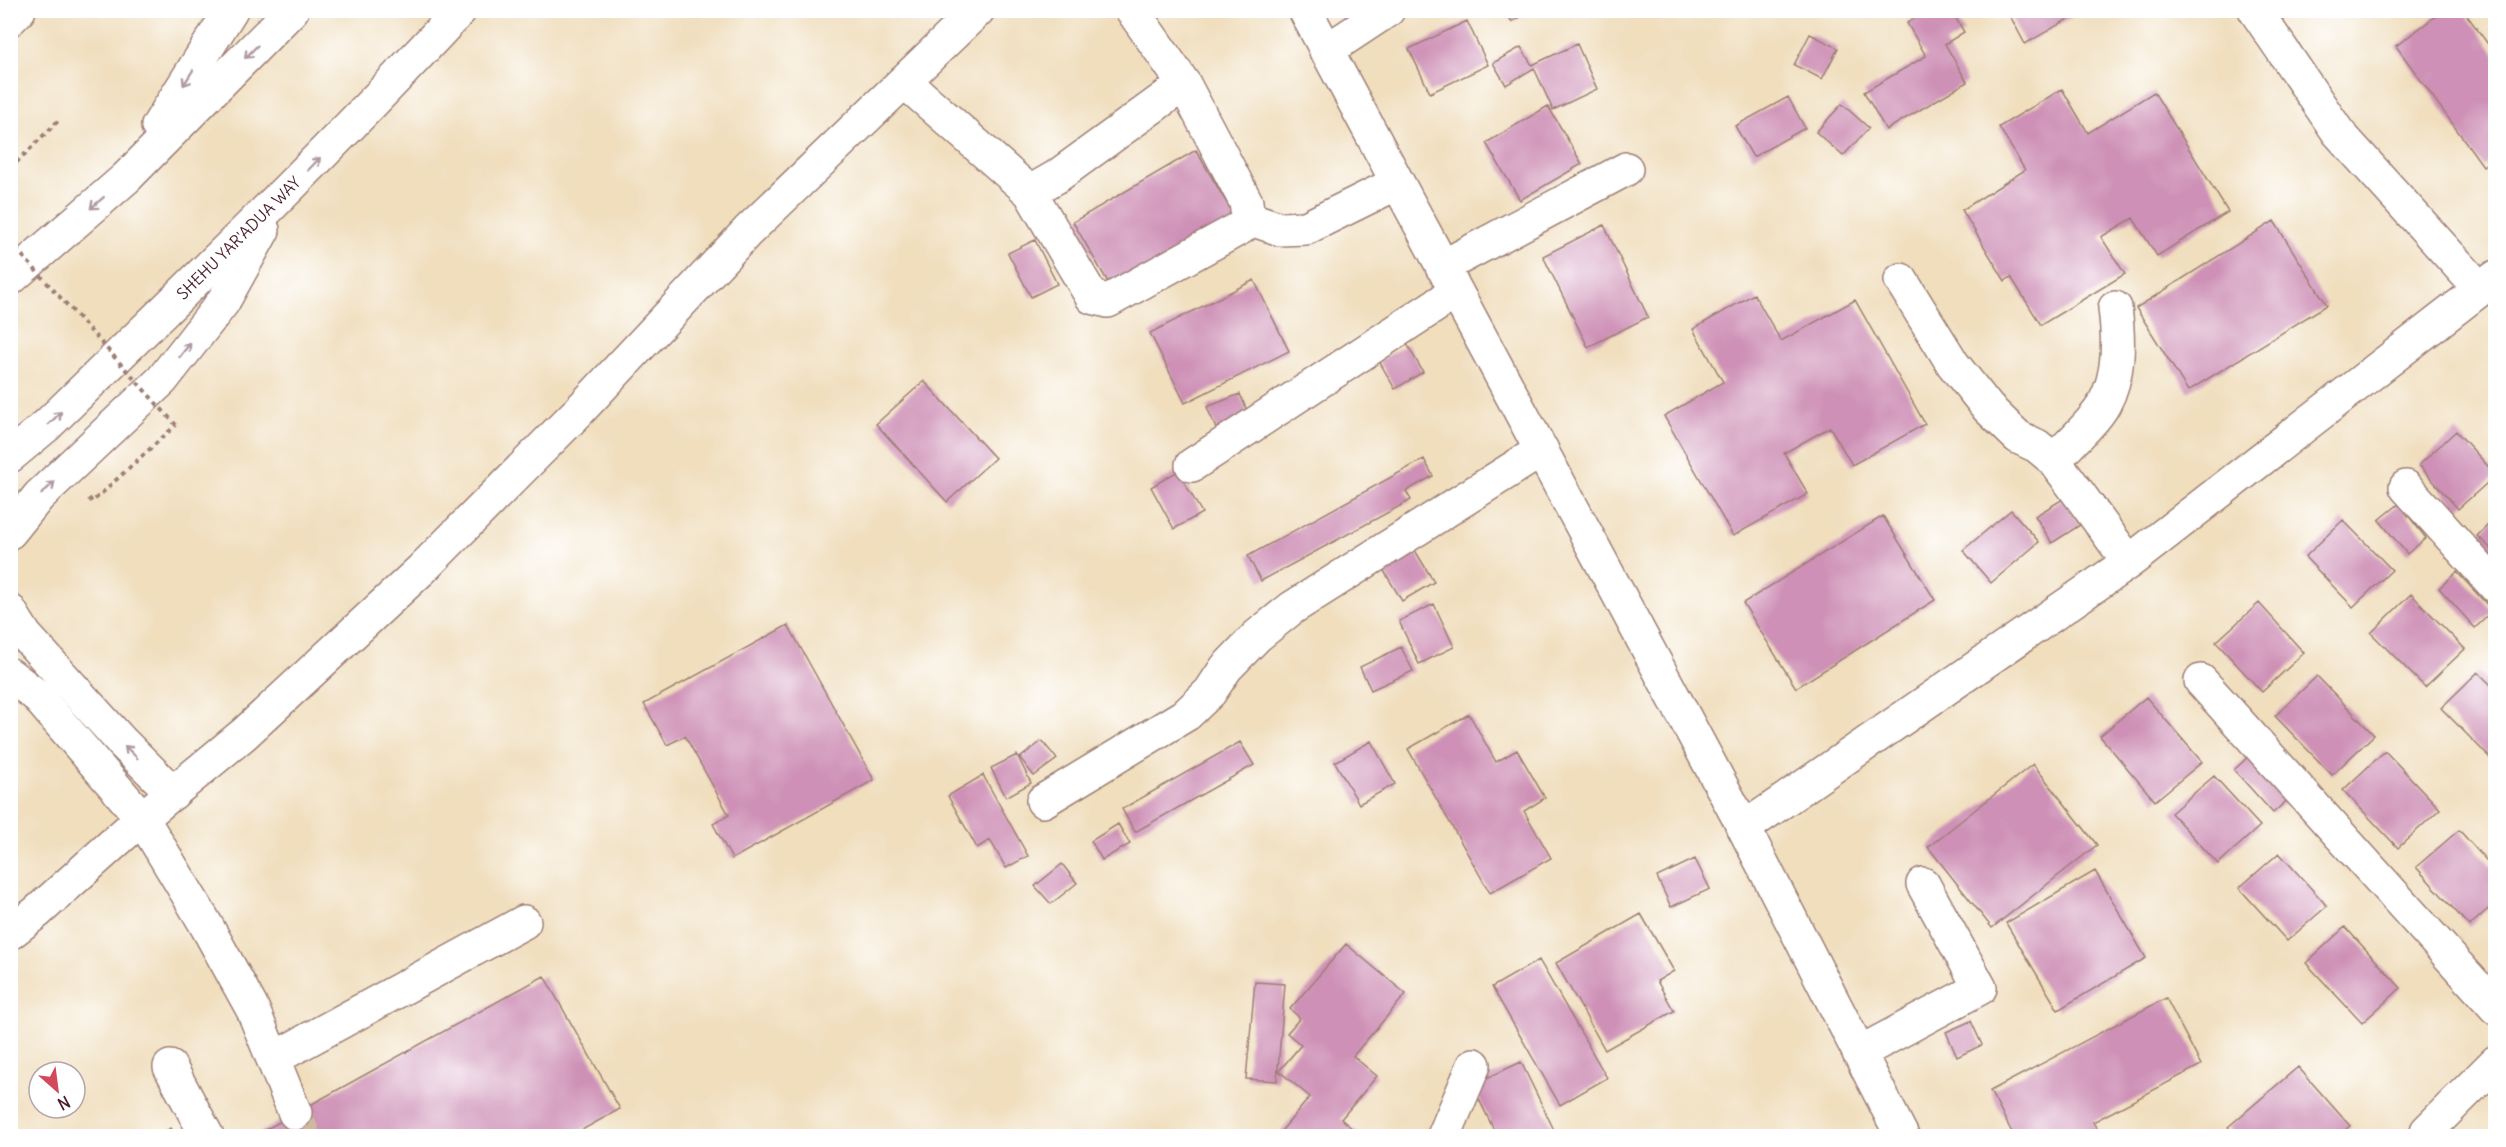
<svg xmlns="http://www.w3.org/2000/svg" width="2506" height="1147" font-family="Delius,sans-serif">
	<style>
		.building { fill: #ce90b6 }
		.lines { fill: none; stroke-linecap: round; stroke-linejoin: round }
		.minor-tunnel { stroke: #cfb8a0; stroke-width: 33; stroke-dasharray: 33 16; stroke-linecap: butt }
		.minor-casing { stroke: #9d7e74; stroke-width: 36 }
		.highway-casing { stroke: #9d7e74; stroke-width: 36 }
		.path { stroke: #9d7e74; stroke-width: 4; stroke-dasharray: 4.5 4.5; stroke-linecap: butt }
		.minor { stroke: #fff; stroke-width: 33 }
		.highway { stroke: #fff; stroke-width: 33 }
		.path-bridge { stroke: #9d7e74; stroke-width: 4; stroke-dasharray: 4.5 4.5; stroke-linecap: butt }
		.oneway { stroke: #ae9aa0 }
		.labels { text-anchor: middle; dominant-baseline: central; stroke-width: 5; stroke-linejoin: round; paint-order: stroke }
		.street-label { font-size: 16px; fill: #4a1f2b; stroke: #fff }
	</style>
	<rect width="100%" height="100%" fill="#fff"/>
	<filter id="ink" filterUnits="userSpaceOnUse"><feTurbulence type="fractalNoise" baseFrequency=".0167" numOctaves="2"/><feDisplacementMap in="SourceGraphic" scale="12" xChannelSelector="R" yChannelSelector="G"/><feConvolveMatrix kernelMatrix="1 2 1 2 8 2 1 2 1" color-interpolation-filters="sRGB"/></filter>
	<filter id="wash" filterUnits="userSpaceOnUse"><feTurbulence type="fractalNoise" baseFrequency=".008" numOctaves="4" result="noise"/><feDisplacementMap in="SourceGraphic" scale="24" xChannelSelector="R" yChannelSelector="G"/><feGaussianBlur stdDeviation="1.35" result="paint"/><feColorMatrix in="noise" values="0 0 0 0 0 0 0 0 0 0 0 0 0 0 0 0 0 1.4 0 .05"/><feComposite in="paint" operator="in"/></filter>
	<g filter="url(#wash)">
		<rect width="100%" height="100%" fill="#f0debd"/>
		<g id="blocks">
			<path class="building" d="M1505 10H1532L1512 22Z
				M1928 10H1951L1964 32 1945 44 1967 82 1886 130 1864 92 1926 56 1907 23Z
				M2007 10H2084L2025 44Z
				M2444 10H2463L2496 55V157L2483 166 2396 46Z
				M1467 21 1488 65 1430 93 1409 49Z
				M1810 34 1838 48 1822 79 1794 65Z
				M1577 44 1597 89 1553 110 1534 68 1506 85 1493 63 1521 47 1532 65Z
				M2062 89 2088 133 2154 92 2228 212 2157 256 2133 218 2101 237 2125 274 2041 325 2011 277 2005 281 1962 210 2025 170 1999 127Z
				M1788 97 1805 128 1753 157 1735 126Z
				M1842 104 1869 128 1843 156 1816 132Z
				M1548 106 1582 164 1520 200 1486 143Z
				M1196 150 1239 224 1116 296 1073 222Z
				M2274 221 2327 305 2188 391 2136 308Z
				M1604 225 1648 317 1588 347 1543 256Z
				M1035 240 1057 284 1031 297 1008 253Z
				M1254 280 1289 351 1185 403 1150 333Z
				M1754 294 1781 341 1855 300 1925 424 1852 465 1830 427 1784 453 1808 494 1733 536 1664 416 1723 382 1693 329Z
				M1407 344 1423 372 1395 389 1379 361Z
				M924 381 995 458 947 502 876 424Z
				M1240 394 1250 418 1217 431 1207 407Z
				M2456 431 2496 475 2458 509 2419 465Z
				M1424 459 1433 476 1406 491 1411 500 1261 581 1248 556Z
				M1178 471 1202 513 1174 529 1151 487Z
				M2063 499 2080 525 2052 543 2035 516Z
				M2399 504 2426 538 2407 554 2379 520Z
				M2011 510 2039 542 1991 583 1963 550Z
				M1883 516 1935 600 1796 688 1743 603Z
				M2496 517V553L2477 536Z
				M2343 520 2392 570 2353 607 2305 557Z
				M1410 542 1434 582 1402 601 1378 561Z
				M2457 572 2493 611 2475 628 2439 588Z
				M2411 594 2465 649 2425 687 2371 633Z
				M2259 603 2304 653 2262 692 2216 642Z
				M1434 604 1454 647 1419 664 1399 621Z
				M788 625 874 780 732 859 713 824 729 815 685 736 667 745 644 704Z
				M1401 647 1413 671 1371 690 1360 667Z
				M2478 672 2496 690V764L2441 708Z
				M2317 676 2374 735 2332 775 2275 716Z
				M2146 697 2202 762 2155 801 2100 736Z
				M1469 714 1496 762 1517 750 1545 798 1524 811 1551 858 1490 893 1408 749Z
				M1042 741 1057 759 1034 776 1020 758Z
				M1371 741 1395 784 1359 804 1335 762Z
				M1240 742 1254 765 1135 832 1122 809Z
				M2385 751 2440 809 2398 848 2343 790Z
				M2253 752 2293 795 2273 813 2234 770Z
				M1017 755 1031 783 1006 797 991 768Z
				M2033 764 2097 845 1992 928 1928 847Z
				M983 775 1028 856 1006 868 990 840 977 848 948 796Z
				M2214 776 2260 826 2218 864 2171 813Z
				M1118 824 1130 844 1102 860 1091 841Z
				M2459 830 2496 871V902L2469 926 2416 867Z
				M2279 853 2327 906 2287 941 2239 888Z
				M1695 859 1710 889 1671 907 1657 877Z
				M1062 864 1077 883 1051 904 1035 886Z
				M2095 871 2146 958 2058 1010 2006 923Z
				M1641 914 1674 971 1657 981 1674 1011 1605 1050 1556 963Z
				M2345 927 2401 988 2362 1023 2306 963Z
				M1346 944 1406 994 1353 1056 1377 1076 1341 1119 1361 1136H1277L1310 1097 1279 1071 1301 1045 1287 1033 1300 1018 1290 1009Z
				M1539 960 1607 1078 1560 1105 1492 987Z
				M544 976 620 1109 571 1136H254Z
				M1255 982 1285 984 1277 1081 1246 1079Z
				M2166 998 2201 1065 2093 1122 2101 1136H2014L1990 1091Z
				M1971 1021 1982 1045 1957 1057 1946 1032Z
				M1521 1062 1557 1136H1497L1472 1085Z
				M2298 1067 2350 1126 2338 1136H2236L2228 1127Z
				M171 1128 176 1136H156Z"/>
		</g>
	</g>
	<g filter="url(#ink)">
		<use href="#blocks" fill-opacity="0" stroke="#9d7e74" stroke-width="1.5"/>
		<g class="lines">
			<path class="minor-tunnel" d="M295 1113 304 1136"/>
			<g class="minor-casing">
				<path id="minor" d="M1305 10 1744 828 1902 1136
					M2255 10 2338 132 2480 289
					M10 19 19 10
					M1326 51 1388 10
					M904 81 1030 192 1056 177 1184 84 1132 10
					M1030 192 1092 297 1108 301 1242 227 1248 218 1246 202 1184 84
					M1248 218 1280 229 1306 228 1397 183
					M1442 267 1626 169
					M1901 280 1953 364 1988 408 2018 437 2037 446 2054 460 2129 562
					M2054 460C2068 445 2095 421 2104 404 2120 375 2119 340 2115 308
					M1192 465 1456 292
					M2406 487 2496 587
					M2201 681 2496 1008
					M1043 801 1187 714 1210 692 1226 668 1257 636 1292 608 1542 450
					M142 818 205 923 253 1010 295 1113
					M1744 828 2129 562 2496 277
					M10 933 37 912 142 818 244 734 422 569 578 412 748 231 978 10
					M1859 1053 1980 988 1923 884
					M273 1059 524 922
					M170 1067 207 1136
					M2427 1131 2496 1062
					M1444 1136 1474 1065"/>
			</g>
			<g class="highway-casing">
				<g id="highway">
					<path d="M158 126 231 10"/>
					<path d="M10 279 126 178 292 10"/>
					<path id="s1" d="M10 456 46 426C186 290 327 154 460 10"/>
					<path d="M10 532 39 496 162 380 223 302 263 230"/>
					<path d="M10 611 25 635 123 743 173 793"/>
					<path d="M10 675 36 695 142 818"/>
				</g>
			</g>
			<path class="path" d="M10 169 59 120
				M89 498 92 502 176 425"/>
			<use href="#minor" class="minor"/>
			<use href="#highway" class="highway"/>
			<path class="path-bridge" d="M10 242 176 425"/>
		</g>
		<defs><path id="oneway-shaft" d="M-6 0H5M1.5-3L5.5 0L1.5 3" fill="none" stroke-width="1.6" stroke-linecap="round" stroke-linejoin="round" transform="scale(1.5)"/></defs>
		<g class="oneway">
			<use href="#oneway-shaft" transform="translate(251 52) rotate(135)"/>
			<use href="#oneway-shaft" transform="translate(188 78) rotate(122)"/>
			<use href="#oneway-shaft" transform="translate(314 164) rotate(-46)"/>
			<use href="#oneway-shaft" transform="translate(97 203) rotate(139)"/>
			<use href="#oneway-shaft" transform="translate(185 350) rotate(-52)"/>
			<use href="#oneway-shaft" transform="translate(55 418) rotate(-44)"/>
			<use href="#oneway-shaft" transform="translate(48 488) rotate(-43)"/>
			<use href="#oneway-shaft" transform="translate(131 752) rotate(-136)"/>
		</g>
	</g>
	<g class="labels">
		<g class="street-label">
			<text stroke="none"><textPath href="#s1" startOffset="316">SHEHU YAR'ADUA WAY</textPath></text>
		</g>
	</g>
	<rect width="2506" height="1147" fill="none" stroke="#fff" stroke-width="36"/>
	<g transform="translate(57 1090) rotate(152)"><circle r="28" fill="#ffffff" stroke="#b7a5aa" stroke-width="1.5"/>
	<path d="M0-4.5L10 22L0 15L-10 22Z" fill="#d1495b"/>
	<text y="-9" font-size="16" font-weight="bold" text-anchor="middle" fill="#4a1f2b">N</text>
	</g>
</svg>
